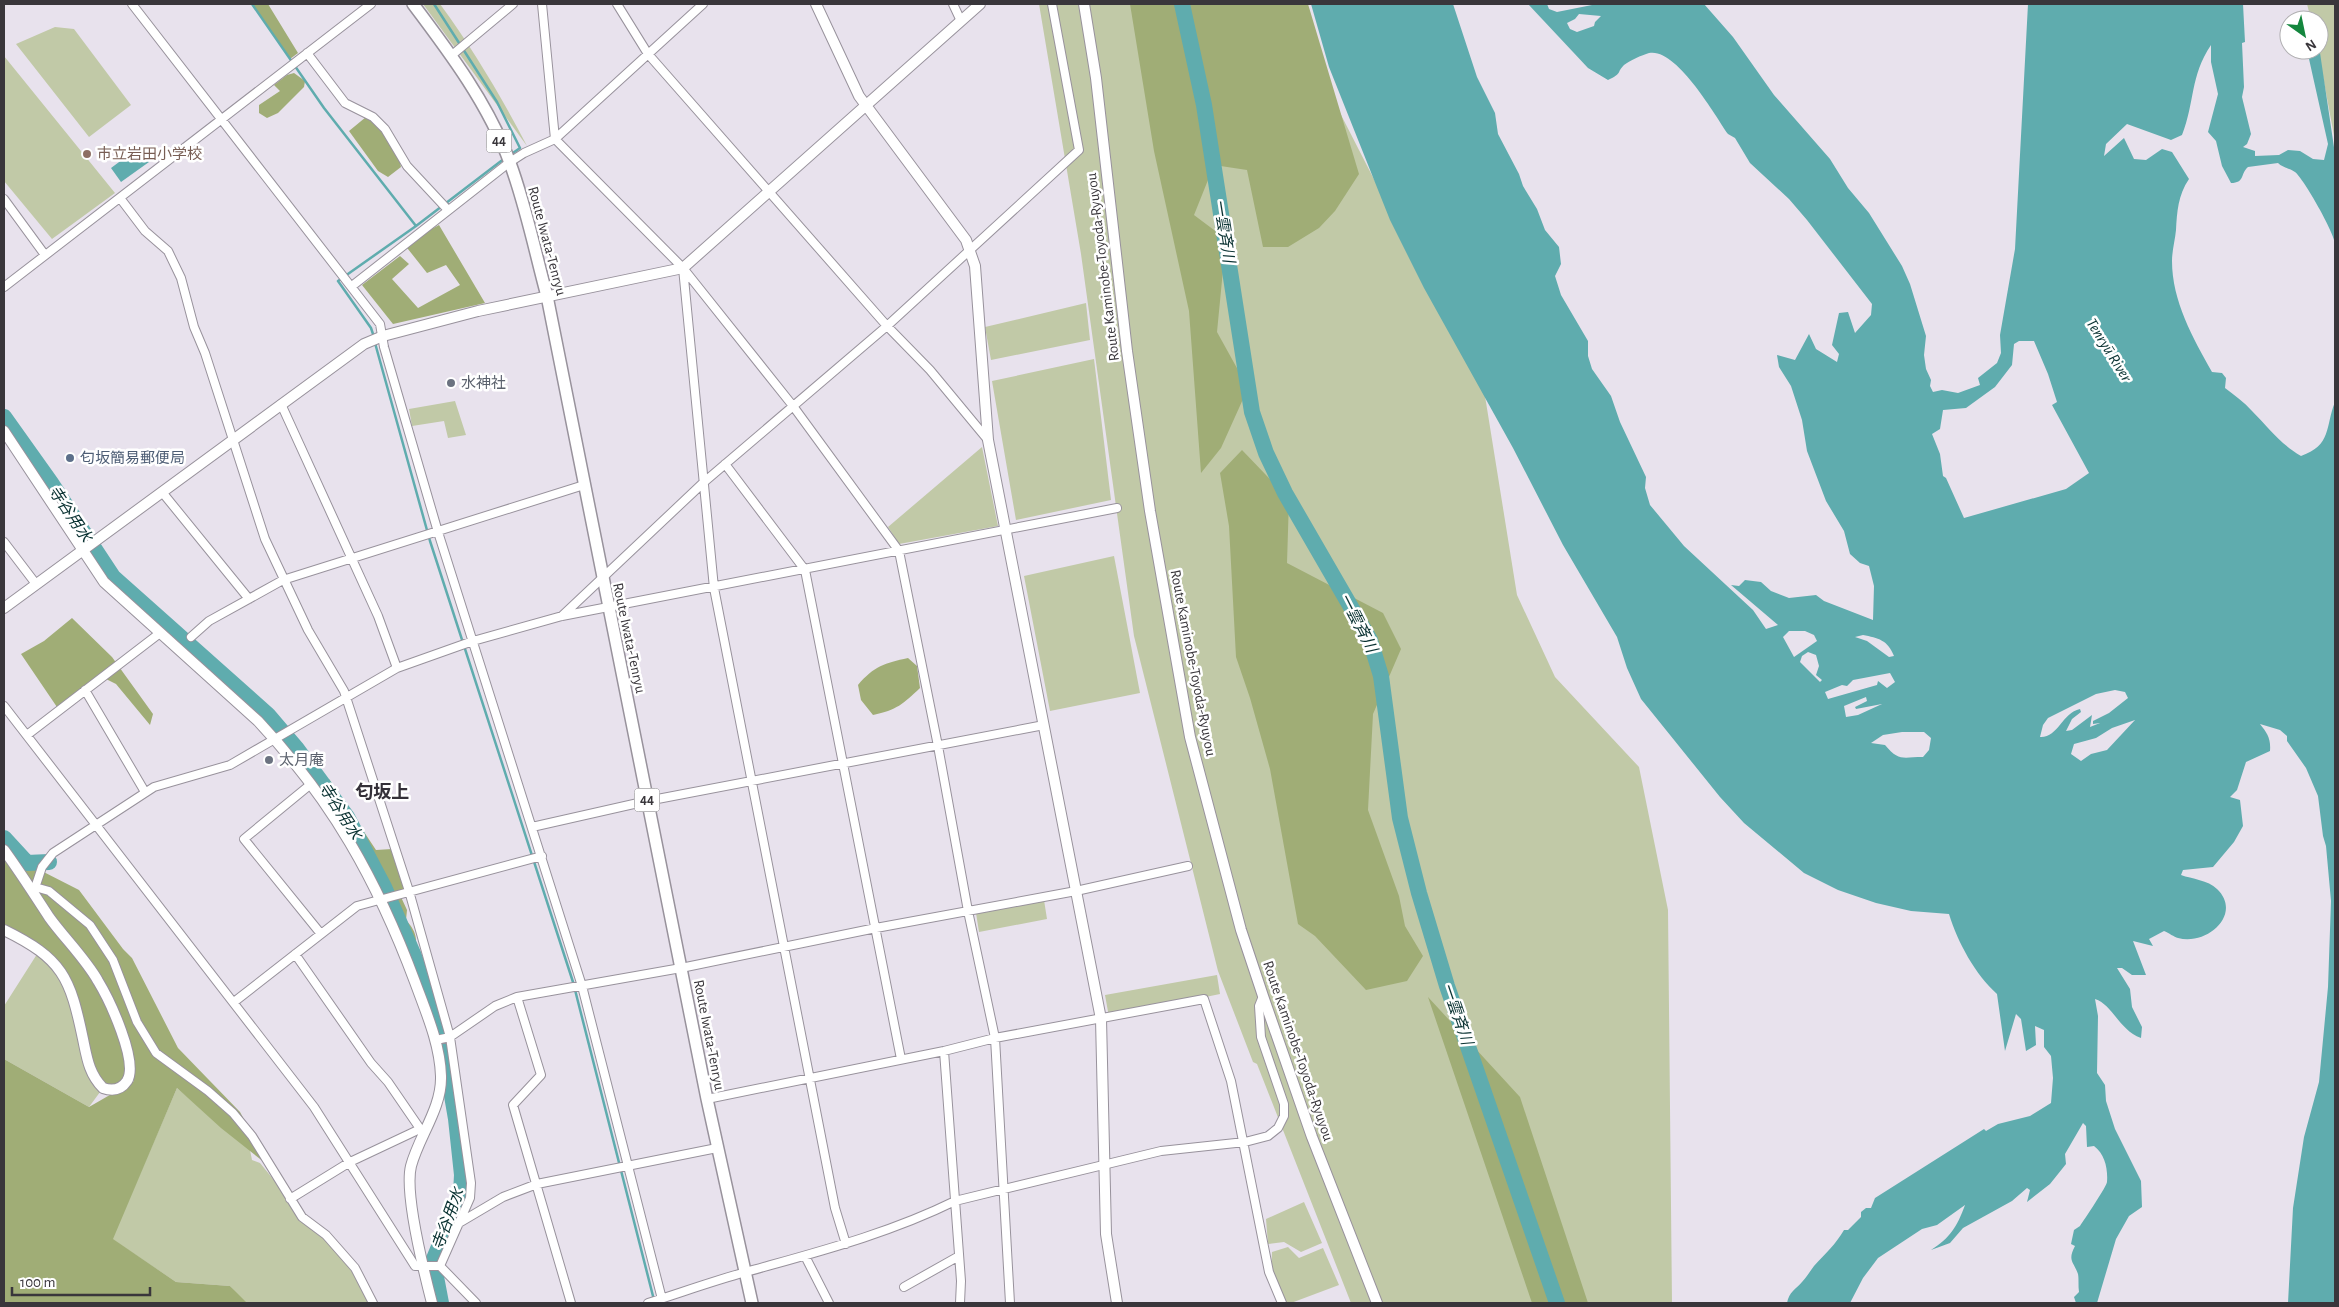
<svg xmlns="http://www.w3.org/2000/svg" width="2339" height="1307" font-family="'Alegreya Sans','Noto Sans JP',sans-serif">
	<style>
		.green { fill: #c1c9a7 }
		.forest { fill: #a0ad76 }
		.water { fill: #5facae; fill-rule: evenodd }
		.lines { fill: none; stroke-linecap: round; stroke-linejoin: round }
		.stream { stroke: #5facae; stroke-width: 2.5 }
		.river { stroke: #5facae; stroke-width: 16 }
		.street-casing { stroke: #98929c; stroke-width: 10 }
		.secondary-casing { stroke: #98929c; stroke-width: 12 }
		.primary-casing { stroke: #98929c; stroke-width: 14 }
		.street { stroke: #fff; stroke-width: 8 }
		.secondary { stroke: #fff; stroke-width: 10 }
		.primary { stroke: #fff; stroke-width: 11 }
		.education-dot { fill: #8d6e63; stroke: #fff; stroke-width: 2 }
		.worship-dot { fill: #6b7280; stroke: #fff; stroke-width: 2 }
		.service-dot { fill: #5c6f8a; stroke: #fff; stroke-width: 2 }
		.labels { text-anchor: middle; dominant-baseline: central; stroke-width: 5; stroke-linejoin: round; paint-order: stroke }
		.shield { fill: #fff; stroke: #747276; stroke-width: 1 }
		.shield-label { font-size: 14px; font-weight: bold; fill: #39363b }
		.education-label { font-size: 15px; fill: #785e54; stroke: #fff; text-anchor: start }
		.street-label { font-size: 15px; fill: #39363b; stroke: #fff }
		.worship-label { font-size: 15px; fill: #5b616d; stroke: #fff; text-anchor: start }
		.service-label { font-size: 15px; fill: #4e5e75; stroke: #fff; text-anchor: start }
		.water-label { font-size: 16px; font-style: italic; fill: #0a3232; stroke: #fff }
		.quarter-label { font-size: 18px; font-weight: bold; fill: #343038; stroke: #fff }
	</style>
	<rect width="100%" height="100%" fill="#e8e2ed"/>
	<path class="green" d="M423 4H440C473 49 501 96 527 146Z
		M1039 4H1307L1338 109 1485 396 1517 595 1555 677 1639 767 1668 910 1672 1303H1351L1257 1064 1253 1062 1218 971 1134 636 1081 254Z
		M2307 4H2335V141L2318 50 2319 20H2311Z
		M55 27 74 29 131 105 89 137 16 44Z
		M4 56 115 193 52 239 4 181Z
		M1086 303 1090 340 991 360 985 327Z
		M1094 359 1111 500 1016 520 992 381Z
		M455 401 466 435 448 438 444 421 412 426 409 409Z
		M982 447 998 526 899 544 888 527Z
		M1114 556 1140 693 1050 711 1024 576Z
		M1044 900 1047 919 979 932 976 913Z
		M39 951 56 964 77 1014 103 1088 89 1107 4 1059V1006Z
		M1217 975 1220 994 1109 1017 1105 995Z
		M177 1088 250 1150 252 1160 260 1163 309 1223 348 1259 373 1303H245L230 1286 176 1282 112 1239Z
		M1304 1202 1322 1243 1301 1252 1284 1242 1268 1244 1266 1219Z
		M1288 1247 1299 1258 1323 1248 1339 1285 1291 1303H1285L1271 1277 1272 1252Z"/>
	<path class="forest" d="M252 4H268L298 53 290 59Z
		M1130 4H1308L1359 174 1335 211 1319 228 1288 247H1263L1247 170 1214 165 1194 215 1226 239 1217 332 1248 388 1221 448 1201 473 1189 311 1154 151Z
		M294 73 305 81 304 87 278 113 267 118 259 113V105L280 91 274 85 287 75Z
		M366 117 377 121 399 158 401 167 388 177 378 171 349 131Z
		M439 225 485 303 393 324 362 285 400 256 409 264 392 279 418 308 460 285 446 265 427 273 404 244Z
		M1242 450 1289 499 1287 563 1383 613 1401 649 1373 714 1368 810 1399 896 1405 926 1423 956 1407 981 1366 990 1315 936 1298 924 1270 769 1250 698 1236 657 1229 526 1220 473Z
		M72 618 112 657 153 714 150 725 116 684 102 677 59 710 21 654 44 641Z
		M908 658 917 666 920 688C903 704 897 710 873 715L861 700 858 685C874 666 885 663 908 658Z
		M329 779 376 850 392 849 407 892 401 897 407 910 406 920C419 935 415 938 417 954 419 966 426 977 432 987L427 992 387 902 321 786Z
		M4 839 24 862 79 890 123 949 132 958 178 1048 240 1112 269 1166 221 1128 177 1088 113 1239 176 1282 230 1286 247 1303H4V1059L89 1107 134 1081 129 1060 128 1079 108 1090 85 1050 75 993 56 964 4 931Z
		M1428 997 1520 1097 1588 1303H1532Z"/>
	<path class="water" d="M1311 4H1453L1477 77 1495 113 1498 134 1519 174 1523 186 1537 209 1545 230 1559 247 1561 264 1555 276 1561 295 1588 341V356L1592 369 1611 396 1620 422 1646 477 1645 488 1650 505 1684 546 1753 610 1766 629 1778 625 1731 585 1739 586 1745 580 1761 582 1771 591 1789 598 1816 595 1824 601 1873 620 1874 586 1869 566 1860 563 1850 554 1844 531 1826 501 1807 451 1802 420 1791 386 1779 367 1777 355 1795 360 1809 334 1816 349 1837 362 1839 354 1832 345 1839 313 1848 312 1855 333 1871 315 1872 304 1807 220 1789 199 1750 163 1735 138 1728 134C1715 115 1676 47 1649 53 1642 55 1629 61 1624 65 1616 73 1623 73 1608 80L1588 68 1528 4H1547L1549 9 1557 12 1597 4H1704L1733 37 1774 95 1830 159 1848 188 1869 213 1902 266 1910 284 1926 336 1924 355 1926 369 1931 380 1930 386 1933 392 1942 390 1958 393 1980 385 1978 378 1997 363 2001 353 2000 335 2015 249 2028 4H2243L2245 42 2242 43 2244 87 2242 97 2251 134 2247 144 2243 147 2255 151V156L2279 155 2288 150 2300 151 2313 159 2324 160 2328 144 2307 50H2319V46L2335 154V244C2335 234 2304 179 2295 172 2290 168 2283 168 2278 163L2248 167C2240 174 2245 183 2231 183L2222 166 2216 141 2208 132 2218 94 2211 62V45C2190 76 2195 102 2182 135L2171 140 2127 124 2106 144 2104 156 2124 138 2134 159 2146 160 2162 149 2172 152 2189 179C2178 195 2177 212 2176 230 2175 240 2172 251 2172 261 2172 301 2193 338 2212 372L2222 373 2226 378 2225 388C2234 395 2244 402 2252 411 2270 429 2278 442 2301 456 2332 445 2325 427 2335 402V1303H2288L2293 1208 2304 1137 2319 1082 2328 987 2331 901 2326 846 2323 836 2318 796 2306 768 2287 741V736L2280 730 2260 724C2267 733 2271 738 2270 751L2246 762 2237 790 2230 797 2240 800 2243 826 2234 842 2213 867 2183 870 2181 875C2192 879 2208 880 2217 889 2243 914 2207 946 2178 938 2174 937 2169 933 2164 931L2149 939 2153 946 2133 941 2146 975H2132L2122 968H2117L2130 989 2132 1007 2142 1027 2141 1038C2119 1030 2113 1005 2095 999L2098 1016 2097 1073 2105 1085 2106 1101 2115 1129 2141 1181 2142 1207 2129 1216 2116 1239 2097 1303H2076L2074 1297 2079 1292C2078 1286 2079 1279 2078 1274 2074 1262 2067 1261 2075 1246L2071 1244 2074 1230 2080 1226C2084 1220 2107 1186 2107 1182 2108 1169 2105 1154 2094 1146L2087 1147 2086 1126 2083 1123 2065 1154 2066 1164 2050 1184 2027 1202 2030 1190 2027 1188 2012 1201 1963 1228 1950 1243 1931 1250C1950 1238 1957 1227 1965 1205L1937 1225 1922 1229 1878 1258 1863 1278 1850 1303H1787C1789 1292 1796 1289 1802 1282 1807 1277 1810 1271 1814 1266 1825 1254 1836 1244 1844 1230H1848L1861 1217V1212L1866 1208H1871L1875 1198 1984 1129 1986 1131 1998 1124 2030 1116 2051 1103 2053 1078 2051 1056 2044 1047V1030L2035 1026 2036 1045 2026 1051 2021 1019 2016 1014 2005 1051 1997 994C1975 974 1958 943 1949 914L1911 911 1876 903 1838 890 1804 873 1744 823 1720 797 1641 699 1627 668 1617 637 1563 545 1513 448 1424 288 1390 220 1329 67ZM1579 14 1601 16 1595 22 1594 26 1577 32 1570 29 1567 23 1575 19ZM2019 341H2034L2048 374 2057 402 2052 405 2089 473 2066 489 1964 518 1946 478 1943 476 1940 454 1932 434 1940 429 1943 410 1966 408 1995 387 2012 365 2014 344ZM1789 631H1805L1814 635 1817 641 1794 657 1783 637ZM1863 635C1878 638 1888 640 1894 656L1889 657 1867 641 1855 637ZM1808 652 1816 655 1819 666 1816 675 1822 680 1820 682 1800 662 1802 656ZM1890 673 1895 682 1887 688 1878 681 1877 685 1828 699 1825 692 1842 685 1847 686 1853 680ZM2115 690 2125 692 2128 698 2109 713 2093 721V724L2100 723 2090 727 2092 715 2072 730 2066 731 2072 719 2081 712 2080 709C2062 713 2058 738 2040 737L2043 725 2048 718 2096 694ZM1866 697 1867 701 1855 707 1856 709 1882 704 1858 715 1846 717 1844 706ZM2135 720 2107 750 2091 754 2081 761 2071 754 2074 744 2096 738 2112 728ZM1902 732H1924L1931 738 1929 750 1923 757C1903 757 1899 762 1885 745L1871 743 1883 735Z
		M138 148 149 162 121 182 111 168Z"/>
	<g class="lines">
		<path class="stream" d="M252 4 324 108 416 226
			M434 4 497 102 520 148 510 155
			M374 337 371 328 338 281 416 226 505 158
			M375 343 430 541 573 982 654 1300"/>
		<path class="river" d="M1182 4 1204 105 1252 412 1266 453 1285 493 1370 640 1381 676 1400 818 1419 893 1447 986 1557 1303
			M4 417 51 483 113 577 268 715 297 749 347 817 384 887 414 956 440 1026 456 1119 462 1175 461 1194 433 1261 441 1303
			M4 838 27 863 49 862"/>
		<g class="street-casing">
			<path id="street" d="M132 4 380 324 384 347 438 532 582 986 663 1303
				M542 4 555 139 683 268 793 406 899 551 938 746 968 911 995 1038 1010 1303
				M617 4 648 54 887 326 930 370 988 440
				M953 4 961 21
				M307 53 345 103 373 117 385 129 407 166 448 210
				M452 55 513 4
				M4 199 45 255
				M683 268 714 588 835 1208 846 1244
				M352 286 510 162 524 153 555 139 703 4
				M4 287 371 4
				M281 404 378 616 397 668
				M725 464 805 570 901 1059
				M162 492 249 599
				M4 542 36 584
				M562 616 703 483 887 326 1079 150 1052 4
				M191 637 209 621 283 580 584 485
				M85 690 145 792
				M4 706 314 1107 415 1266H440L470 1198 471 1183 450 1037 409 891 344 691 308 630 265 539 205 353 194 327 181 278 168 251 145 231 120 198
				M27 735 160 633
				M311 784 244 839 321 934
				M532 827 647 801 1044 725
				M35 887 49 891 90 925 113 960 137 1022 156 1053 208 1091 233 1113 252 1136 302 1217 326 1235 355 1268 373 1303
				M34 891 42 867 53 853 154 787 230 765 397 668 473 641 562 616 1117 508
				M295 954 371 1063 388 1082 423 1133
				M517 997 541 1075 513 1105 571 1303
				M234 1002 357 906 542 856
				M436 1040 450 1037 495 1006 517 997 681 968 876 928 1076 891 1188 866
				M944 1051 961 1281 960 1303
				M707 1099 944 1051 995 1038 1204 999 1231 1081 1269 1272 1282 1303
				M290 1199 350 1162 420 1129
				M459 1223 503 1197 537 1184 717 1148
				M805 1256 829 1303
				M440 1266 476 1303
				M904 1287 959 1256
				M648 1303C680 1293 713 1281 746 1272 817 1252 888 1234 955 1201L1161 1151 1245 1142 1268 1136 1278 1128 1284 1116V1104L1261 1037 1259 1006 1263 996"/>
		</g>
		<g class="secondary-casing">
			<path id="secondary" d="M816 4 859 96 966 240 975 266 988 440 1101 1019 1106 1234 1117 1303
				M1084 4 1096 78 1127 351 1150 511 1190 737 1241 930 1263 996 1312 1137 1377 1303
				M4 431 104 582 258 721C332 800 377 880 415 982 426 1012 440 1044 441 1076 442 1108 419 1136 411 1166 404 1194 424 1272 432 1303
				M4 608 364 344 383 336 478 311 683 268 980 4
				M4 850C20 872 34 894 49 917 64 938 85 958 98 981 109 999 139 1062 127 1081 121 1090 112 1091 103 1088 89 1074 87 1058 83 1039 70 977 63 959 4 930"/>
		</g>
		<g class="primary-casing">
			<path id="primary" d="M413 4C450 53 489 105 510 163 526 206 535 252 547 296L707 1099 752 1303"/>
		</g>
		<use href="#street" class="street"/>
		<use href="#secondary" class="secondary"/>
		<use href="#primary" class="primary"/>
	</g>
	<circle class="education-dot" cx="87" cy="154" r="5"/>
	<g class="worship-dot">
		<circle cx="451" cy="383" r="5"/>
		<circle cx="269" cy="760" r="5"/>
	</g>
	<circle class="service-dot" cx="70" cy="458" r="5"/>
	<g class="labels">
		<g class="shield">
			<rect x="486.5" y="129.5" width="25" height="23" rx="4"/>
			<rect x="634.5" y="788.5" width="25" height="23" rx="4"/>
		</g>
		<g class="shield-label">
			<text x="499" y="141">44</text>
			<text x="647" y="800">44</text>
		</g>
		<g class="education-label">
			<text x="97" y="154">市立岩田小学校</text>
		</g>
		<g class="street-label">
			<text transform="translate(547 241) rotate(75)">Route Iwata-Tenryu</text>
			<text transform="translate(1103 267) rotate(-97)">Route Kaminobe-Toyoda-Ryuyou</text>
			<text transform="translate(629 638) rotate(78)">Route Iwata-Tenryu</text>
			<text transform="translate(1193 663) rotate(79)">Route Kaminobe-Toyoda-Ryuyou</text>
			<text transform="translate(709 1035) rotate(79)">Route Iwata-Tenryu</text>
			<text transform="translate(1298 1051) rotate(71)">Route Kaminobe-Toyoda-Ryuyou</text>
		</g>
		<g class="worship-label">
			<text x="461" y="383">水神社</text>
			<text x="279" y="760">太月庵</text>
		</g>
		<g class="service-label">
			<text x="80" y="458">匂坂簡易郵便局</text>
		</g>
		<g class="water-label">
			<text transform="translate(1224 231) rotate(81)">一雲斉川</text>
			<text transform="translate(2109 350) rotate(58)">Tenryū River</text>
			<text transform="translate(70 514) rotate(56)">寺谷用水</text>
			<text transform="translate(1358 623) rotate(63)">一雲斉川</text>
			<text transform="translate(340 811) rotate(57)">寺谷用水</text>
			<text transform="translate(1457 1014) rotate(71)">一雲斉川</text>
			<text transform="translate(448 1219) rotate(-70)">寺谷用水</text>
		</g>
		<g class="quarter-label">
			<text x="382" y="793">匂坂上</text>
		</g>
	</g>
	<rect width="2339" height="1307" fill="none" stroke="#39363b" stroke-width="10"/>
	<g transform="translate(2304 35) rotate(147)"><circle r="24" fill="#ffffff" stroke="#b0afb1"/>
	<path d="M0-4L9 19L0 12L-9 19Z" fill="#14863e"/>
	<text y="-8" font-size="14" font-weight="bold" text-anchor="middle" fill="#39363b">N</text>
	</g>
	<path d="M12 1287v8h138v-8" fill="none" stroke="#39363b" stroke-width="2.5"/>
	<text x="20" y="1287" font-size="15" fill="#39363b" stroke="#ffffff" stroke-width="4" paint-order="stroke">100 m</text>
</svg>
